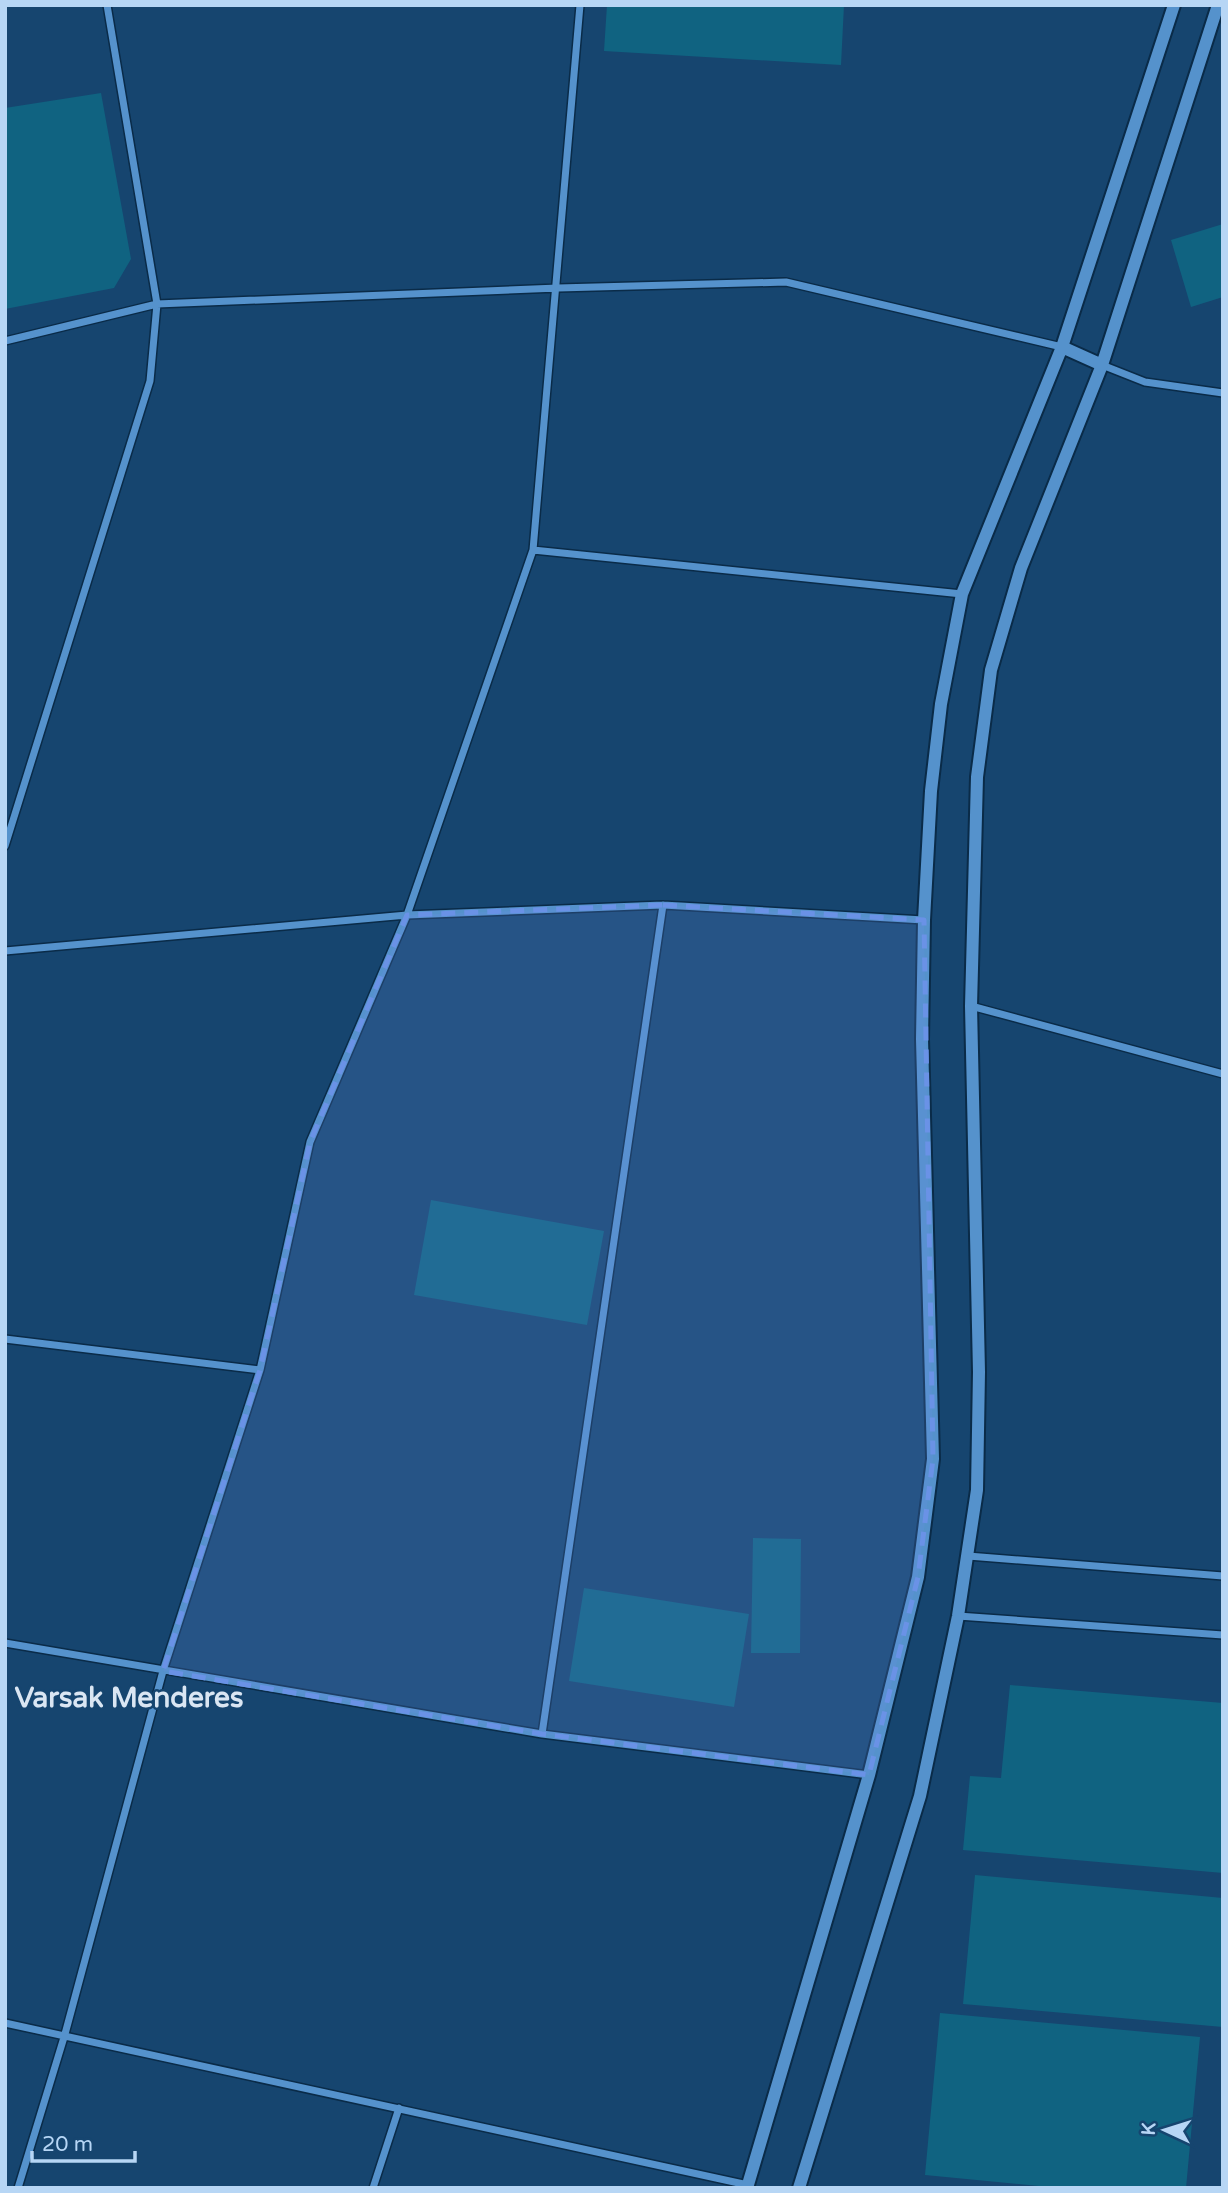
<svg xmlns="http://www.w3.org/2000/svg" width="1228" height="2193" font-family="'Varela Round',sans-serif">
	<style>
		.building { fill: #106381 }
		.lines { fill: none; stroke-linecap: round; stroke-linejoin: round }
		.minor-casing { stroke: #0a2b48; stroke-width: 10 }
		.tertiary-casing { stroke: #0a2b48; stroke-width: 16 }
		.minor { stroke: #5592cc; stroke-width: 7 }
		.tertiary { stroke: #5592cc; stroke-width: 12 }
		.marked { fill: #6a92e6; fill-opacity: 0.2; stroke: #6a92e6; stroke-width: 5; stroke-dasharray: 14 9; stroke-linejoin: round }
		.labels { text-anchor: middle; dominant-baseline: central; stroke-width: 5; stroke-linejoin: round; paint-order: stroke }
		.district-label { font-size: 28px; font-weight: bold; fill: #dae6f3; stroke: #16456f }
	</style>
	<rect width="100%" height="100%" fill="#16456f"/>
	<path class="building" d="M607 5H844L841 65 604 51Z
		M101 93 131 259 114 288 5 309V108Z
		M1223 224V297L1191 307 1171 240Z
		M431 1200 604 1231 587 1325 414 1295Z
		M753 1538 801 1539 800 1653H751Z
		M584 1588 749 1614 734 1707 569 1681Z
		M1010 1685 1223 1703V1873L963 1850 970 1776 1001 1778Z
		M975 1875 1223 1898V2027L963 2004Z
		M940 2013 1200 2037 1186 2188H1059L925 2175Z"/>
	<g class="lines">
		<g class="minor-casing">
			<path id="minor" d="M5 341 157 304 558 288 786 282 1062 347
				M1102 365 1145 382 1223 393
				M533 550 962 594
				M5 846 150 381 157 304 107 5
				M5 951 407 915 663 905 924 920
				M971 1006 1223 1074
				M5 1339 260 1370
				M968 1556 1223 1576
				M958 1616 1223 1635
				M5 1643 542 1734 869 1775
				M542 1734 663 905
				M5 2023 748 2185
				M18 2188 65 2034 163 1671 260 1370 310 1142 407 915 533 550 580 5
				M373 2188 399 2108"/>
		</g>
		<g class="tertiary-casing">
			<path id="tertiary" d="M1062 347 1102 365
				M747 2188 869 1775 918 1577 933 1459 922 1039 924 920 931 791 941 704 962 594 1062 347 1174 5
				M799 2188 920 1796 958 1616 977 1490 979 1372 971 1006 977 777 991 670 1021 568 1102 365 1218 5"/>
		</g>
		<use href="#minor" class="minor"/>
		<use href="#tertiary" class="tertiary"/>
	</g>
	<path class="marked" d="M663 905 924 920 933 1459 918 1577 869 1775 542 1734 163 1671 260 1370 310 1142 407 915Z"/>
	<g class="labels">
		<g class="district-label">
			<text x="129" y="1698">Varsak Menderes</text>
		</g>
	</g>
	<rect width="1228" height="2193" fill="none" stroke="#b7d6f5" stroke-width="14"/>
	<g transform="translate(1165 2130) rotate(274)" stroke="#16456f" stroke-width="5" paint-order="stroke">
	<path d="M0-5L12 26L0 18L-12 26Z" fill="#b7d6f5"/>
	<text y="-10" font-size="19" font-weight="bold" text-anchor="middle" fill="#b7d6f5">K</text>
	</g>
	<path d="M32 2151v10h103v-10" fill="none" stroke="#b7d6f5" stroke-width="3.5"/>
	<text x="42" y="2151" font-size="21" fill="#b7d6f5" stroke="#16456f" stroke-width="5" paint-order="stroke">20 m</text>
</svg>
